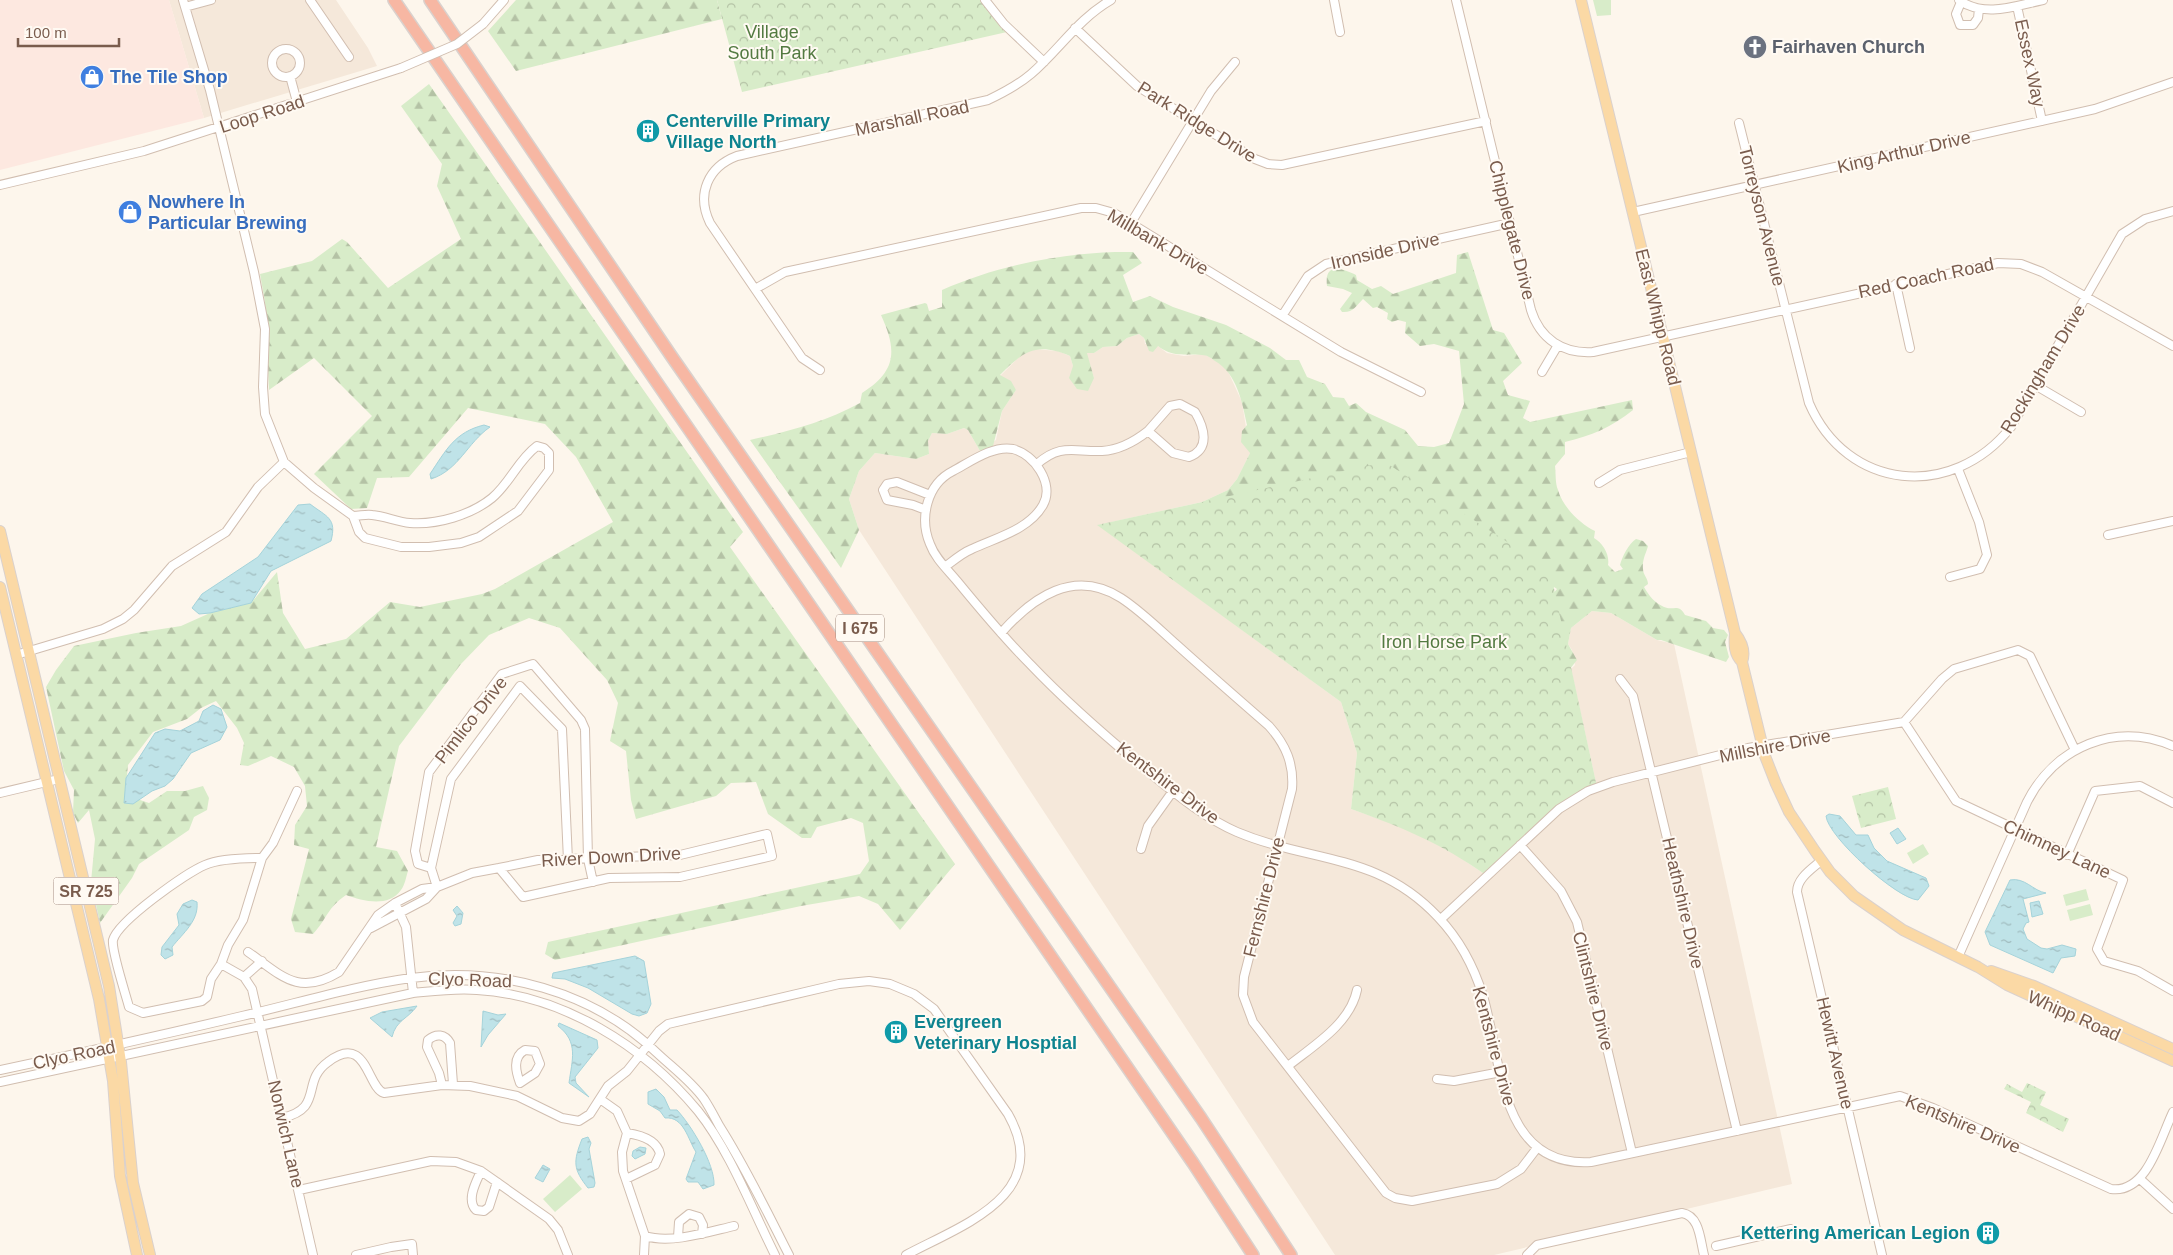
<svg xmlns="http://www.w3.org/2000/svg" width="2173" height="1255" font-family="Arial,sans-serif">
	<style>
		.residential { fill: #f5e8da }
		.commercial { fill: #fde8e0 }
		.grass { fill: #d8ecc9 }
		.forest { fill: url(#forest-firs) }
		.park { fill: url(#park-crowns) }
		.water { fill: url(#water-ripples); stroke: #a5d3da }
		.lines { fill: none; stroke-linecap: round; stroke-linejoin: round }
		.minor-casing { stroke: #d1beb0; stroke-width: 10 }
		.major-casing { stroke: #dad1cd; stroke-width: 12 }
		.highway-casing { stroke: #dad1cd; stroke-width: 14 }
		.minor { stroke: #fff; stroke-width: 8 }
		.major { stroke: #fbd9a5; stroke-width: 10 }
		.highway { stroke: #f7b7a3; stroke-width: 11 }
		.minor-bridge-casing { stroke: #d1beb0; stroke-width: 10; stroke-linecap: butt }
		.minor-bridge { stroke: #fff; stroke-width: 8 }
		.labels { text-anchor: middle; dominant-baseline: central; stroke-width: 4; stroke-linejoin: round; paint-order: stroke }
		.shield { fill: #fffaf3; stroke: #a28b7f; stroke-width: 1 }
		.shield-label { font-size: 16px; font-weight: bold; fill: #7a5c4d }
		.park-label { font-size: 18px; fill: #537a41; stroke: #fffaf3 }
		.worship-label { font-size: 18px; font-weight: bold; fill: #5b616d; stroke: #fffaf3; text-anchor: start }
		.street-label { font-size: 18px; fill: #7a5c4d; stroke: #fffaf3 }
		.shop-label { font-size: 18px; font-weight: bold; fill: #366cbe; stroke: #fffaf3; text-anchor: start }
		.culture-label { font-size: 18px; font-weight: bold; fill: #0d838f; stroke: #fffaf3; text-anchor: start }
	</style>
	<defs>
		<pattern id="forest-firs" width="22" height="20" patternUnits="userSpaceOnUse" patternTransform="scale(1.25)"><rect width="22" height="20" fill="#d8ecc9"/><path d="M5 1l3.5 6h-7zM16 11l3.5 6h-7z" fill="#b4c2a5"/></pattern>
		<pattern id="park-crowns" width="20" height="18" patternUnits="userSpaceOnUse" patternTransform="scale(1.25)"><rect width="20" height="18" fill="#d8ecc9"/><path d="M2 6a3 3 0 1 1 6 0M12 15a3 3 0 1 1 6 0" fill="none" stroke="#b4c2a5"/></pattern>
		<pattern id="water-ripples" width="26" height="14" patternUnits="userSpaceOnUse" patternTransform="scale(1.25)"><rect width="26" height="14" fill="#bfe3e8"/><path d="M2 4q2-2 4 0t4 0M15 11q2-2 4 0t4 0" fill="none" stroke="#a0bbbe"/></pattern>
	</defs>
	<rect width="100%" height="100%" fill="#fdf6ec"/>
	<path class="residential" d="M169 0H336L368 48 377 66 204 118Z
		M1139 334 1144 338 1145 344 1158 346 1167 353 1184 356 1204 354 1226 367 1242 402 1250 453 1237 479 1228 490 1202 502 1098 525 1341 702 1357 753 1351 809 1405 828 1450 851 1486 875 1576 797 1597 787 1571 669 1575 665 1572 650 1568 644 1571 628 1592 611 1611 613 1657 640 1674 644 1792 1184 1494 1255H1335L859 530 849 499 859 471 875 453 916 459 929 454 928 441 932 433 947 434 964 428 968 430 980 451 996 440 1002 411 1016 390 1000 376 1022 354 1033 349 1058 351 1070 356 1073 366 1094 378 1086 352 1094 353 1103 347 1117 346 1127 338Z"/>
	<path class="commercial" d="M0 0H169L204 118 0 170Z"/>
	<path class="grass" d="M1593 0H1611V15L1597 16Z
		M1923 844 1929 854 1913 864 1907 853Z
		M2086 889 2089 900 2066 906 2063 895Z
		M2090 904 2093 915 2070 921 2067 910Z
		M570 1175 582 1189 555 1212 543 1199Z"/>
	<path class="forest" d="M516 0H717L722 19 516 71 488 31Z
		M429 84 743 532 730 547 955 864 900 930 878 904 859 896 801 906 555 960 545 954 548 942 860 874 869 861 863 823 851 818 817 827 811 838H802L768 814 756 782 731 783 716 796 636 819 631 800 626 751 610 741 618 703 607 680 560 628 529 618 489 635 461 664 399 746 376 847 397 851 408 871C406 877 405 885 401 890 388 908 363 901 346 895 327 908 327 919 313 934L295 932 291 919 309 849 294 845 295 825 307 806 305 786 294 767 271 756 248 766 240 765 244 743 237 728 216 701 201 708 187 719 153 732 128 765 125 795 149 803 167 791H185L203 786 209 798 207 810 194 817 189 830 139 864 132 878 100 923 91 882 95 839 89 810 78 823 73 813 74 790 64 771 46 687 56 670 74 646 136 633 181 626 210 613 251 603 277 572 283 613 305 649 346 639 390 602 420 607 482 594 495 589 613 522 576 457 545 424 468 408 409 477 377 478 367 508 351 509 314 474 372 416 314 358 269 390 265 302 260 274 312 261 342 239 347 242 388 288 461 239 437 186 442 164 401 106Z
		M1115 252H1133L1142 263 1123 275 1133 302 1150 296 1173 307 1226 325 1270 348 1286 360H1299L1307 377 1325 384 1333 397 1344 398 1349 406 1356 403 1366 412 1405 430 1418 446 1434 447 1449 443 1464 404 1459 351 1434 344 1420 346 1405 333 1406 322 1398 320 1392 322 1387 319 1388 313 1377 307 1373 308 1363 299C1356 306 1353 313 1342 312L1340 309 1352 293 1343 289 1327 286C1324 261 1343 269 1356 275L1357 280 1372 289 1381 286 1393 294 1456 273 1457 255 1468 252 1493 330 1504 333 1522 363 1503 381 1508 395 1530 401 1523 418 1530 422 1632 400 1633 410C1612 427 1591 436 1565 442V454L1555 466C1556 473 1555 483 1558 490 1562 506 1580 524 1595 531L1594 538C1603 543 1610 555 1608 565L1615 572 1623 569 1620 565C1622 557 1629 543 1636 539L1643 541 1648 546C1646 554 1642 559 1643 569 1643 575 1648 578 1648 584L1644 587C1649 596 1655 603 1664 607 1673 611 1679 603 1685 615L1706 621 1713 628 1724 630 1728 635 1725 642 1729 657 1726 662 1661 640H1657L1611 613 1592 611 1571 628 1568 644 1577 660 1566 674 1552 595 1557 589 1554 587 1548 591 1202 502 1228 490 1237 479 1250 453 1241 442 1242 431 1247 425C1242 401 1237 374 1215 361 1211 358 1207 355 1202 355 1184 354 1172 357 1158 346L1153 352 1149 351 1144 338 1139 334 1127 338 1117 346 1103 347 1094 353H1087L1094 378 1088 391 1077 389 1069 378 1073 366 1070 356C1037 342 1023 351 1000 375L1011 381 1016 390 1002 411 993 446 980 451 968 430 964 428 947 434 932 433 928 441 929 454 916 459 875 453 859 471 849 499 859 530 841 568 750 440C790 431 825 422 860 403L862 393C897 371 897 350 881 315L925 303 927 304 929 311 942 307V290C996 266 1056 254 1115 252Z"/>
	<path class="park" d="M717 0H981L993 17 1007 32 742 92Z
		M1385 462 1550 570 1597 787 1576 797 1486 875C1440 843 1404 828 1351 809L1357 753 1341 702 1097 525Z
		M1888 787 1896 819 1861 828 1852 796Z
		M2027 1083 2046 1092 2040 1105 2069 1119 2063 1132 2026 1113 2031 1102 2004 1089 2007 1084 2022 1092Z"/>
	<path class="water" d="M484 425 490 427C467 443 459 470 431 479L430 474C446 450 455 432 484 425Z
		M310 504C327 517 337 518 331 541L271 571 251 603 210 613 199 614 192 608 202 594 258 557 298 505Z
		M213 705 221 709 227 727 220 740 191 753 173 779 165 786 152 791 133 804 124 803 126 778 155 733 165 729 180 731 199 721 203 711Z
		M1829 814 1840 816 1856 835H1868L1874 848 1887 861 1926 878 1929 886 1918 900C1897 899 1828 837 1826 816Z
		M1898 828 1906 839 1897 844 1890 833Z
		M2010 880C2025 877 2033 891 2046 893L2023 899 2029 922 2026 923 2023 929 2027 939 2041 948 2047 949 2062 945 2076 949 2075 956 2061 958 2053 973 1990 945 1985 932Z
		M192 900 197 902C199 921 183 933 172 947L173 955 165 959 161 955 162 947 179 925 177 914 183 904Z
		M2039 901 2043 914 2032 917 2030 903Z
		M457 906 463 913 461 924 455 926 453 923 457 916 453 910Z
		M635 956 644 961 651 1004 647 1013 639 1016 632 1014 588 988 565 979 552 978 553 973Z
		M417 1006C408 1019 396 1020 392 1037L370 1018 382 1012Z
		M483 1011 498 1015 506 1014 488 1035 481 1047Z
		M559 1023 597 1040 598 1048 575 1077 576 1083 589 1097 569 1083C572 1060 579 1042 558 1026Z
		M656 1089 664 1097 670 1110H677C691 1125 715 1164 714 1185L703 1189 698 1182H688L686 1179 696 1152C688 1140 684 1116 665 1118L660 1111 648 1104V1092Z
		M588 1137 591 1143 589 1149 595 1183 594 1187 588 1188C573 1169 573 1162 582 1139Z
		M640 1147 646 1148 645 1154 635 1159 632 1156 633 1151Z
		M543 1165 550 1169 543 1182 535 1178Z"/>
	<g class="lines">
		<g class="minor-casing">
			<path id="minor" d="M310 0 349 57
				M985 0 1004 24 1044 62
				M1334 0 1340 32
				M1456 0 1531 310C1540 339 1563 354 1593 352L1998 263 2021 264 2042 272 2173 346
				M1959 0C1984 18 2015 6 2043 0
				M1961 2 1956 14 1960 25H1973L1978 18 1979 9
				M2017 6 2042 121
				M185 7 211 0
				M483 24 504 0
				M1075 28 1137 86 1255 159 1268 164 1282 165 1486 121
				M272 63a14 14 0 1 1 28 0a14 14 0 1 1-28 0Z
				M290 76 297 102
				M1739 123 1809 403C1847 491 1952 501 2011 427L2122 234 2145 219 2173 211
				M0 185 144 151 401 68
				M1633 212 2095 109 2173 82
				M1131 223 1211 91 1235 62
				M1896 284 1910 348
				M755 289 785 272 1081 208H1096L1114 213 1341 352 1421 392
				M1282 316 1308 276 1326 264 1510 223
				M820 370 802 358 710 223C696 194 708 167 737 156L988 100C1003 93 1018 85 1031 74 1059 50 1078 19 1111 0
				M1542 372 1558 345
				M2035 385 2081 412
				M1180 404 1195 412C1204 427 1211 449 1189 457L1173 453 1148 431 1170 406Z
				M284 462 314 488 353 516C360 516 366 514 372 515 385 516 397 522 410 523 437 525 471 515 492 498 510 483 518 460 537 446L544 448 549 453V470L518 511 479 537 461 543 429 547H401L365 538 359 532 353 516
				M1037 464C1061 443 1073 452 1102 451 1120 450 1134 442 1148 431
				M1599 483 1620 470 1691 452
				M926 510 913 505 887 500 883 490 887 484 897 482 930 495
				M2108 535 2173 521
				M945 567C954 560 962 553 972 549 995 538 1029 530 1043 505 1055 484 1034 454 1013 449 993 445 970 462 953 471 927 484 919 518 930 544 935 558 947 569 957 581 980 609 1004 638 1030 664 1069 705 1112 742 1156 778 1181 798 1207 819 1237 832 1311 863 1377 852 1438 917 1459 939 1474 967 1483 996 1502 1059 1498 1168 1591 1162L1900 1096 1933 1108 2111 1189C2147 1194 2160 1139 2173 1112
				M1950 577 1980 569 1987 555 1979 522 1958 469
				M1001 633C1033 597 1074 568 1121 598 1141 611 1159 629 1177 645 1207 672 1238 699 1269 726 1286 745 1294 764 1292 789L1244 977 1243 995 1253 1022 1386 1193 1395 1198 1412 1201 1497 1184 1521 1169 1537 1148
				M16 655 103 629 123 619 134 610 172 566 226 532 258 487 284 462 265 414 263 387 265 329 254 272 210 90 183 0
				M1620 679 1633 696 1737 1131
				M1904 722 1956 801 2123 880 2097 949 2104 961 2138 971 2173 991
				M0 793 59 779
				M1520 845 1561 891 1577 922 1632 1153
				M1141 849 1148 826 1173 791
				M2067 855 2095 791 2140 786 2173 803
				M262 858C247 858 219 859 205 865 186 873 118 921 113 940 111 950 126 995 129 1007L143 1013 202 1001 207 997 211 979 221 964 228 945 243 920 262 858 273 843 297 791
				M1822 860C1812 869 1797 878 1797 892L1882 1255
				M431 868 418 864 415 851 429 772 502 674 533 664 581 720 585 729 588 859 593 882
				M437 887 431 868 451 779 520 686 562 729 568 860
				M395 903 406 927 413 993
				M1441 919 1559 809 1588 791 1613 782 1748 748 1904 722 1942 679 1954 669 2018 650 2030 656 2075 750
				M371 928 426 899 437 887
				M248 952C281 975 298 997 339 972L378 915 395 903 422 889 437 887 472 873 499 868 523 897 609 878 680 877 772 856 767 834 680 855 538 860 499 868
				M1958 957 2027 802C2055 747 2115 721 2173 746
				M221 964 244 977 252 989 313 1255
				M244 977 262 961
				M525 1050 535 1051 540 1064 535 1073 520 1083C516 1072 512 1057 525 1050Z
				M1288 1066C1313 1046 1350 1024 1357 990
				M0 1070C81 1053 162 1035 242 1016 298 1003 354 986 411 978 499 966 593 991 657 1053 673 1068 691 1081 704 1099 710 1108 715 1118 720 1127 746 1168 767 1212 789 1255
				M1437 1079 1454 1081 1501 1072
				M0 1082 413 993C434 991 456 988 477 990 563 995 644 1046 698 1111 730 1151 752 1209 775 1255
				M442 1085 439 1073 427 1047 428 1040C436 1033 445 1034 450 1043L453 1084
				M600 1099 617 1111 627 1133 622 1152 623 1171 645 1236C671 1244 708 1232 734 1226
				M282 1118C325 1108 300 1082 328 1062 367 1032 367 1088 384 1093L442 1085 470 1086 517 1096 562 1118 579 1121 590 1114 608 1086 627 1071 659 1031 668 1024 839 984 869 981 890 984 914 994 934 1009 1008 1114C1054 1195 962 1225 906 1255
				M481 1171C476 1182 466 1200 476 1210L484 1211 489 1207 497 1182
				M626 1179 655 1165 660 1154C657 1140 640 1135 627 1133
				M2140 1179 2173 1209
				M299 1190 431 1161 456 1162 481 1171 549 1219 558 1230 568 1255
				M678 1237 679 1222 689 1214 699 1217 703 1225 702 1234
				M1716 1246 1791 1229
				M356 1255 391 1247 412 1244 413 1255
				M644 1255 645 1236
				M1527 1255 1537 1245 1682 1213C1700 1216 1700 1240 1704 1255"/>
		</g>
		<g class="major-casing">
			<path id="major" d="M1581 0 1735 633C1734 645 1734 654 1742 662
				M0 531 109 986 121 1062 133 1183 150 1255
				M0 587 99 999 113 1081 120 1176 137 1255
				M1735 633C1742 642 1746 651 1742 662L1765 756 1776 784 1789 812 1815 851 1830 872 1854 896 1903 930 1978 967 2007 985 2173 1061
				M1991 971 2034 986 2173 1049"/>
		</g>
		<g class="highway-casing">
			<path id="highway" d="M394 0 1193 1163 1253 1255
				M430 0 672 357 1201 1118 1291 1255"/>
		</g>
		<use href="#minor" class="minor"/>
		<use href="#major" class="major"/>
		<use href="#highway" class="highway"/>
		<g class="minor-bridge-casing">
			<path id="minor-bridge" d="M401 68 457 44 483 24"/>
		</g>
		<use href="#minor-bridge" class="minor-bridge"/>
	</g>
	<defs>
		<g id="church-disc" transform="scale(1.25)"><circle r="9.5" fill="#6b7280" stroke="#fffaf3"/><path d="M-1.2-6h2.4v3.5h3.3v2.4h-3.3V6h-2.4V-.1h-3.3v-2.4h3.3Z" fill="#fff"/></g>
		<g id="shop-disc" transform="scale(1.25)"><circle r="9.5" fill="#3f7fe0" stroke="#fffaf3"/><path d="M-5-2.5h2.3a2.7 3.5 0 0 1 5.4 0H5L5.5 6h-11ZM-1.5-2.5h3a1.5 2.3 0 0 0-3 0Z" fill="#fff"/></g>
		<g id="building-disc" transform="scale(1.25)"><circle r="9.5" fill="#0f9aa8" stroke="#fffaf3"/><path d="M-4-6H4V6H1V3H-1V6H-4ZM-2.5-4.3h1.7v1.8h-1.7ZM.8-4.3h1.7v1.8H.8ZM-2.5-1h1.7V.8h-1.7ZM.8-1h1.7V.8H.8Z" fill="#fff"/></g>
	</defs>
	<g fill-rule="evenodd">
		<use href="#church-disc" x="1755" y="47"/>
		<use href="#shop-disc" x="92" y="77"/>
		<use href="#building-disc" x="648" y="131"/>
		<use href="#shop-disc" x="130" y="212"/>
		<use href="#building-disc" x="896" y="1032"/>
		<use href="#building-disc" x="1988" y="1233"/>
	</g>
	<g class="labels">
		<g class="shield">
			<rect x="836" y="614.5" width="48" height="27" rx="4"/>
			<rect x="53.5" y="877.5" width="65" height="27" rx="4"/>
		</g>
		<g class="shield-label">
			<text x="860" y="628">I 675</text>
			<text x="86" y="891">SR 725</text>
		</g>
		<g class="park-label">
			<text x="772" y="32">Village<tspan x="772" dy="21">South Park</tspan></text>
			<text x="1444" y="642">Iron Horse Park</text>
		</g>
		<g class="worship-label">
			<text x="1772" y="47">Fairhaven Church</text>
		</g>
		<g class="street-label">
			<text transform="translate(2030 63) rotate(78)">Essex Way</text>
			<text transform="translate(262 114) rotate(-18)">Loop Road</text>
			<text transform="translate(912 118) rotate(-12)">Marshall Road</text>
			<text transform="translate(1197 122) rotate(32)">Park Ridge Drive</text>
			<text transform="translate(1904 152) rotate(-13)">King Arthur Drive</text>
			<text transform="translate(1762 216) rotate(76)">Torreyson Avenue</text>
			<text transform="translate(1512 230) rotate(76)">Chipplegate Drive</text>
			<text transform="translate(1158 242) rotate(30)">Millbank Drive</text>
			<text transform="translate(1385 251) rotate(-13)">Ironside Drive</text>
			<text transform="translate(1926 278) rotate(-12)">Red Coach Road</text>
			<text transform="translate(1658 317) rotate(76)">East Whipp Road</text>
			<text transform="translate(2043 369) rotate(-59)">Rockingham Drive</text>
			<text transform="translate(471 720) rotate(-52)">Pimlico Drive</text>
			<text transform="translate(1775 746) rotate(-11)">Millshire Drive</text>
			<text transform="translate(1168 783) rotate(37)">Kentshire Drive</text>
			<text transform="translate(2057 849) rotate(25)">Chimney Lane</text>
			<text transform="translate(611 857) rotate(-3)">River Down Drive</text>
			<text transform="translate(1264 897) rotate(-76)">Fernshire Drive</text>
			<text transform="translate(1683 903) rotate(77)">Heathshire Drive</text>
			<text transform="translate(470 980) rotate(2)">Clyo Road</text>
			<text transform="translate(1593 991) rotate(76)">Clintshire Drive</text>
			<text transform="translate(2074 1016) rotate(24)">Whipp Road</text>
			<text transform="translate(1494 1046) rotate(75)">Kentshire Drive</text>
			<text transform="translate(1835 1053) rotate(77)">Hewitt Avenue</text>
			<text transform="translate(74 1055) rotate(-12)">Clyo Road</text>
			<text transform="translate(1963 1124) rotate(23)">Kentshire Drive</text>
			<text transform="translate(286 1134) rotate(77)">Norwich Lane</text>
		</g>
		<g class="shop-label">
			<text x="110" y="77">The Tile Shop</text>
			<text x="148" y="202">Nowhere In<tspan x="148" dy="21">Particular Brewing</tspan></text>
		</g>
		<g class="culture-label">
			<text x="666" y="121">Centerville Primary<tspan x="666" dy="21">Village North</tspan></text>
			<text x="914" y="1022">Evergreen<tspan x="914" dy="21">Veterinary Hosptial</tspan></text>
			<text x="1970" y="1233" text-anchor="end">Kettering American Legion</text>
		</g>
	</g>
	<path d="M18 38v8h101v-8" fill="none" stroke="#7a5c4d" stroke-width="2.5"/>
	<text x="25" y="38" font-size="15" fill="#7a5c4d" stroke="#fffaf3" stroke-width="4" paint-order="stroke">100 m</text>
</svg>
